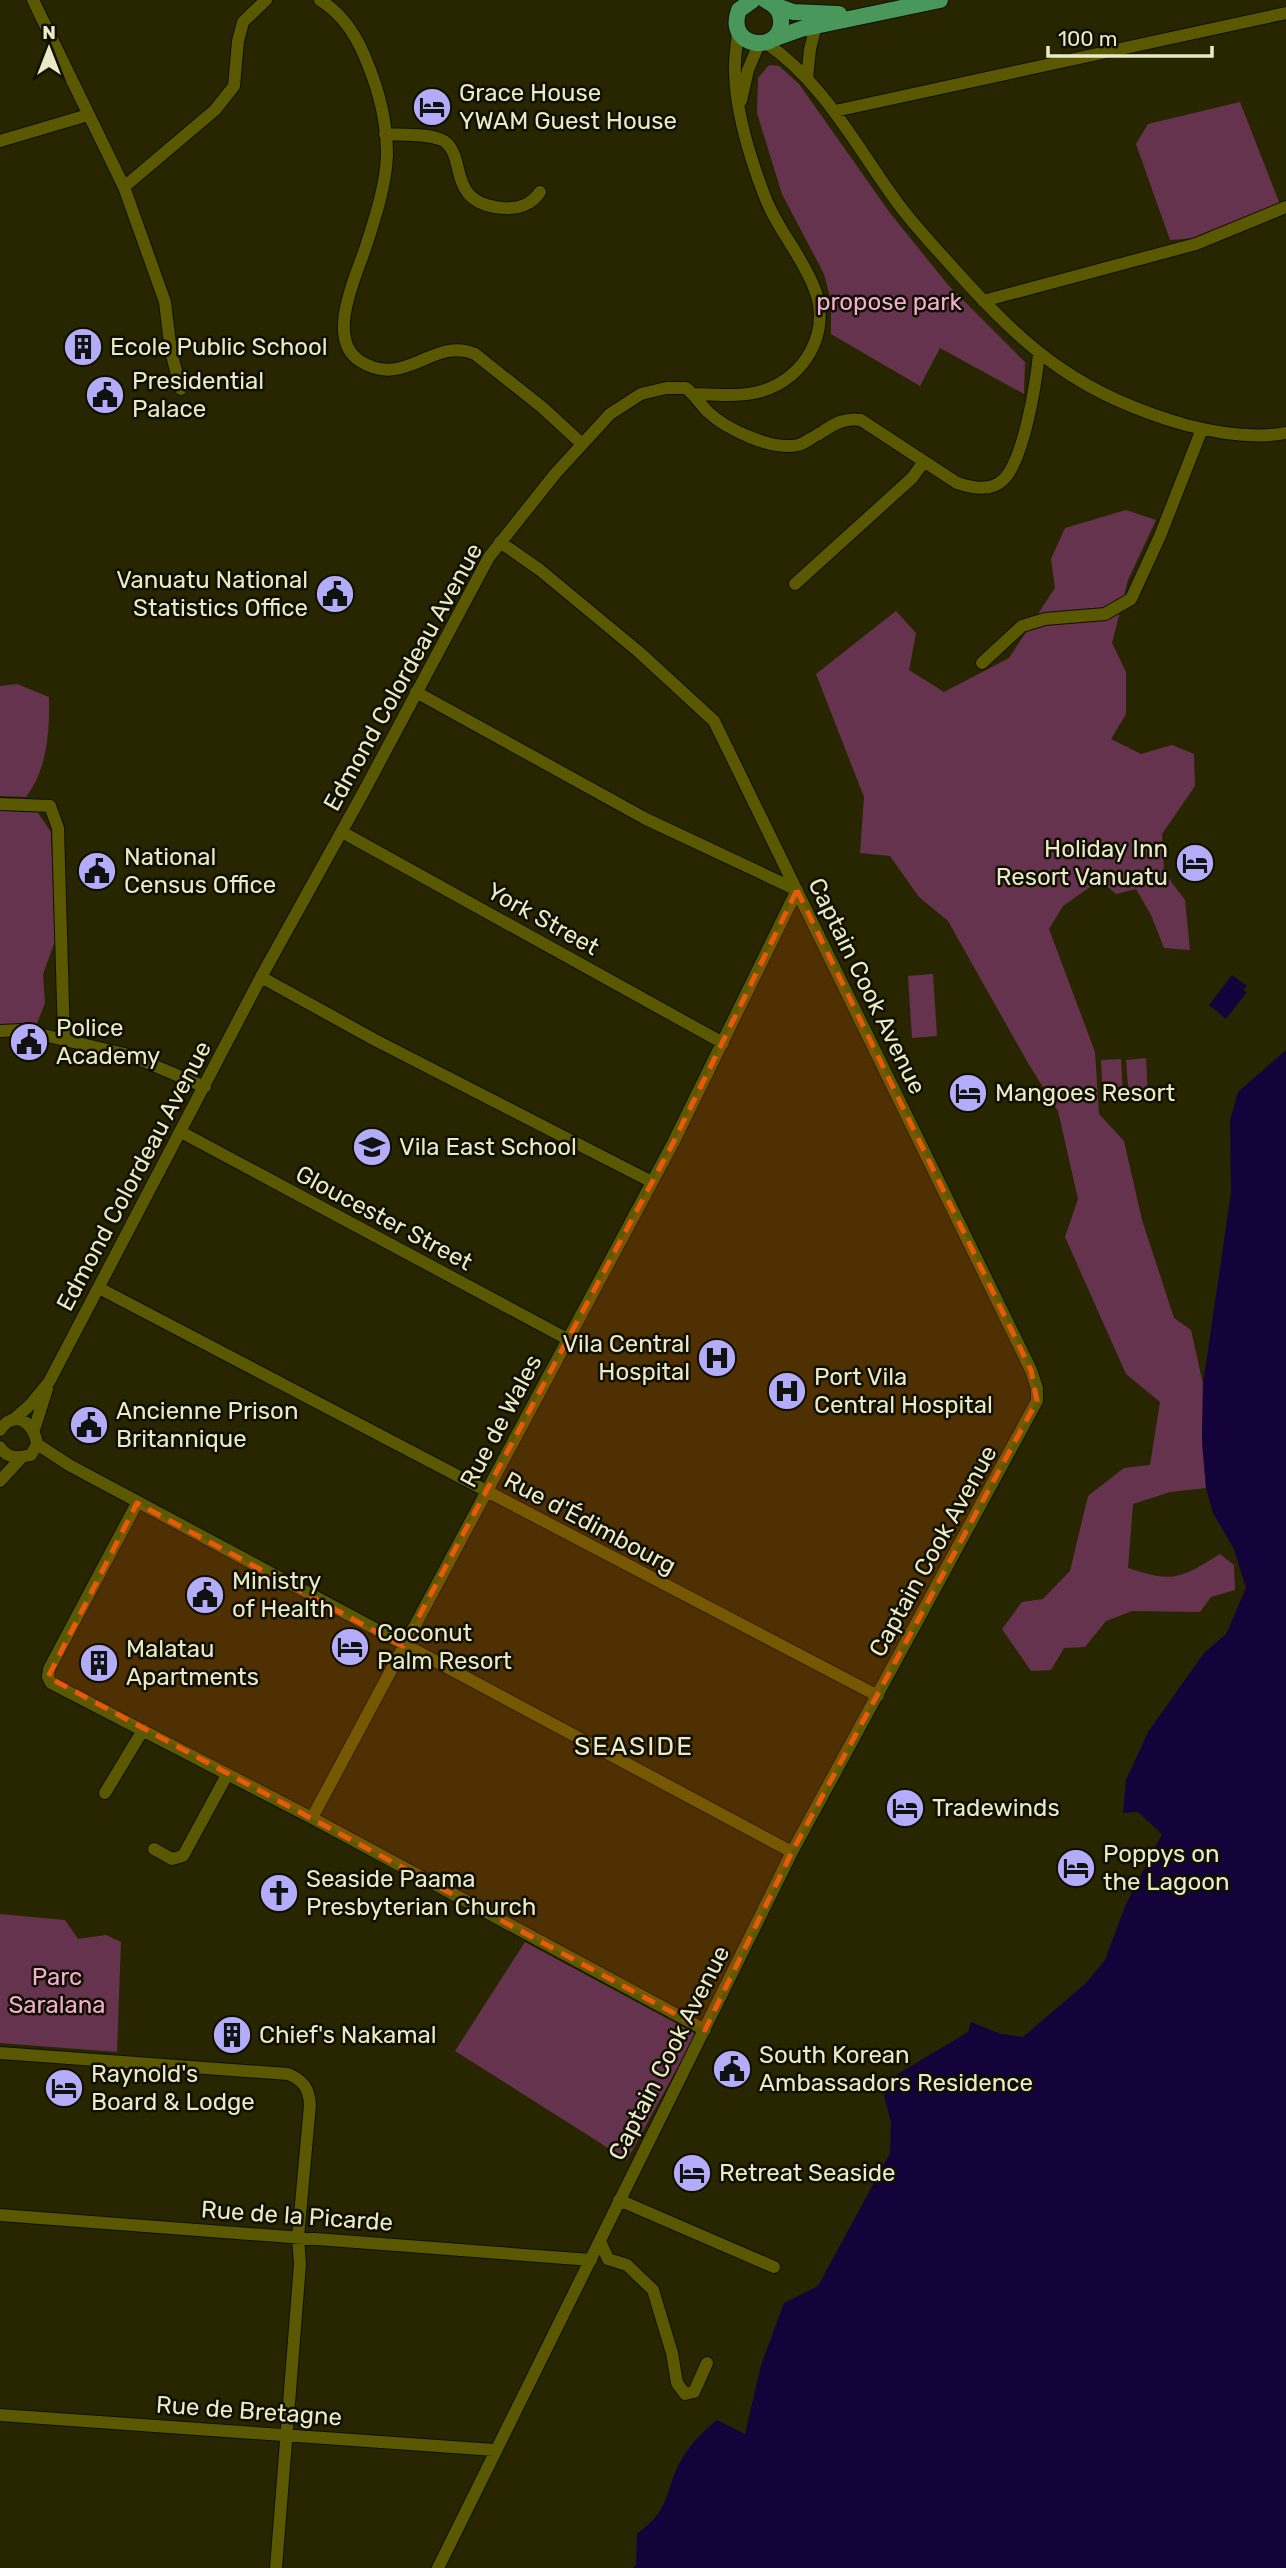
<svg xmlns="http://www.w3.org/2000/svg" width="1286" height="2568" font-family="Rubik,sans-serif">
	<style>
		.green { fill: #66334f }
		.water { fill: #14033b }
		.lines { fill: none; stroke-linecap: round; stroke-linejoin: round }
		.minor-casing { stroke: #100f00; stroke-width: 14 }
		.major-casing { stroke: #100f00; stroke-width: 18 }
		.minor { stroke: #5a5800; stroke-width: 12 }
		.major { stroke: #49975b; stroke-width: 16 }
		.marked { fill: #e8590c; fill-opacity: 0.2; stroke: #e8590c; stroke-width: 5; stroke-dasharray: 14 9; stroke-linejoin: round }
		.labels { text-anchor: middle; dominant-baseline: central; stroke-width: 5; stroke-linejoin: round; paint-order: stroke }
		.poi-label { font-size: 24px; fill: #eaebc6; stroke: #100f00; text-anchor: start }
		.park-label { font-size: 24px; fill: #f2aed0; stroke: #100f00 }
		.street-label { font-size: 24px; fill: #eaebc6; stroke: #100f00 }
		.neighbourhood-label { font-size: 26px; letter-spacing: 2px; fill: #eaebc6; stroke: #100f00 }
	</style>
	<rect width="100%" height="100%" fill="#282600"/>
	<path class="green" d="M769 65 779 66 799 84 890 213 949 286 1025 362 1024 394 940 348 920 386 831 334V301L824 274 782 194 757 113 758 78Z
		M1240 102 1281 207 1195 238 1170 240 1136 144 1148 124Z
		M1126 510 1156 520 1128 580 1112 643 1126 672V714L1111 739 1141 754 1172 745 1194 754 1195 786 1162 834 1164 872 1185 900 1190 950 1164 948 1151 915 1136 889 1116 894 1100 880 1063 906 1049 929 1095 1052 1099 1114 1124 1141 1142 1220 1174 1318 1191 1330 1203 1384 1202 1441 1206 1488 1170 1492 1133 1504 1128 1568C1173 1583 1180 1579 1220 1554L1234 1565 1235 1590 1211 1597 1200 1612 1132 1611 1106 1621 1085 1647 1064 1648 1051 1670 1031 1671 1002 1629 1022 1602 1043 1599 1070 1571 1088 1496 1124 1468 1150 1465 1160 1402 1126 1374 1065 1237 1078 1199 1058 1111 1028 1063 948 921 919 897 890 856 860 853 864 797 816 674 896 611 916 633 909 670 944 692 1009 658 1055 588 1051 559 1065 528Z
		M17 684 49 697C50 730 47 770 26 797L0 796V686Z
		M0 809 36 810 51 832 55 941 43 974 45 1003 36 1026 0 1027Z
		M933 974 937 1036 912 1038 908 976Z
		M1146 1058 1148 1098 1129 1099 1126 1060Z
		M1121 1059 1123 1099 1103 1100 1101 1060Z
		M0 1914 65 1920 78 1939 106 1935 121 1942 117 2052 0 2043Z
		M525 1942 696 2034 627 2160 455 2051Z"/>
	<path class="water" d="M1232 975 1247 986 1243 990 1247 992 1226 1019 1209 1005Z
		M1286 1050V2568H633L636 2565 637 2534C644 2528 652 2522 657 2515 666 2503 669 2489 674 2475 683 2452 698 2435 717 2420L745 2434 761 2365 784 2303 818 2286 890 2153 891 2122 884 2096 896 2075 968 2032 971 2022 1001 2034 1023 2037 1086 1983 1105 1960 1126 1904 1162 1834 1138 1812 1123 1813 1126 1780 1148 1732 1204 1653 1226 1634 1246 1588 1234 1549 1213 1513 1206 1488 1202 1441 1203 1384 1231 1193 1230 1120 1238 1092Z"/>
	<g class="lines">
		<g class="minor-casing">
			<path id="minor" d="M33 0 124 187 215 110 234 86 238 41 243 22 266 0
				M320 0C343 14 357 36 367 62 379 91 387 123 387 155 386 184 376 215 367 243 358 273 324 338 360 361 405 390 433 336 475 354L543 408 582 444
				M766 43C822 81 855 144 894 198 912 224 935 247 956 271 1028 351 1080 395 1186 425 1217 433 1254 439 1286 433
				M807 79 810 49 816 26
				M741 101 748 70 759 44
				M835 111 1286 13
				M385 134C400 135 431 133 444 141 468 158 445 203 503 208 519 209 531 205 540 192
				M0 141 88 115
				M124 187 165 302 171 352 181 389
				M983 301 1196 244 1286 207
				M694 394C716 395 741 397 762 391 805 378 831 332 815 290 803 257 777 229 765 197 750 158 736 114 735 73 734 59 737 45 738 31
				M795 584 912 478 923 463
				M982 663 1022 626 1045 619 1105 614 1131 599 1160 536 1202 429
				M416 692 646 819 797 890
				M0 804 50 806 58 828 64 1039
				M342 832 723 1043
				M261 977 375 1040 652 1182
				M0 1031 22 1030 129 1055 205 1087
				M181 1132 569 1340
				M99 1288 878 1696
				M13 1420 30 1405 49 1382 261 977 363 793 489 557 555 474 610 414 641 394 666 388H686C695 395 700 404 708 412 726 429 772 451 798 445 804 444 811 438 817 435 832 426 842 417 861 420L957 483C972 488 991 492 1003 480 1024 460 1036 383 1039 354
				M0 1430C15 1408 34 1423 37 1444L69 1465 792 1852
				M34 1430 47 1389
				M0 1447C7 1459 18 1458 31 1455L37 1444
				M0 1481 22 1457
				M137 1503 49 1669 48 1677 51 1683 312 1818 705 2030
				M105 1793 143 1730
				M312 1818 673 1143 797 890
				M154 1849 172 1859 183 1856 227 1775
				M0 2053 288 2074C303 2080 309 2088 310 2105L298 2237 300 2264 276 2568
				M619 2200 774 2267
				M0 2215 591 2260
				M600 2241 608 2259 627 2265 653 2290 672 2353 677 2383 685 2394 694 2392 707 2363
				M0 2415 494 2450
				M438 2568 792 1852 1037 1401V1388L1031 1370 714 721 639 652 540 570 500 542"/>
		</g>
		<g class="major-casing">
			<path id="major" d="M753 0 739 10C724 49 783 55 781 20 781 10 774 4 765 0
				M774 5 793 12 839 14
				M773 39 801 29 940 0"/>
		</g>
		<use href="#minor" class="minor"/>
		<use href="#major" class="major"/>
	</g>
	<path class="marked" d="M797 890 1031 1370 1037 1401 792 1852 705 2030 48 1677 137 1503 403 1646 673 1143Z"/>
	<defs>
		<g id="hotel-disc" transform="scale(2.0125)"><circle r="9.5" fill="#b3acf9" stroke="#100f00"/><path d="M-6-4.5h1.5V1H6V5H4.5V3h-9V5H-6ZM-4 0a1.8 1.8 0 1 1 3.6 0ZM.5 0V-2.5h3Q6-2.5 6 0Z" fill="#111"/></g>
		<g id="building-disc" transform="scale(2.0125)"><circle r="9.5" fill="#b3acf9" stroke="#100f00"/><path d="M-4-6H4V6H1V3H-1V6H-4ZM-2.5-4.3h1.7v1.8h-1.7ZM.8-4.3h1.7v1.8H.8ZM-2.5-1h1.7V.8h-1.7ZM.8-1h1.7V.8H.8Z" fill="#111"/></g>
		<g id="civic-disc" transform="scale(2.0125)"><circle r="9.5" fill="#b3acf9" stroke="#100f00"/><path d="M-.6-6.5H3V-4.5H.6V-3L4-1V1h2V6H-6V1h2V-1L-.6-3ZM-1.2 2.5V6h2.4V2.5Z" fill="#111"/></g>
		<g id="school-disc" transform="scale(2.0125)"><circle r="9.5" fill="#b3acf9" stroke="#100f00"/><path d="M0-5L7-2L0 1L-7-2ZM-4 1L0 2.5L4 1V4Q0 6-4 4Z" fill="#111"/></g>
		<g id="hospital-disc" transform="scale(2.0125)"><circle r="9.5" fill="#b3acf9" stroke="#100f00"/><path d="M-5-5h3v3.5h4V-5h3V5h-3V1.5h-4V5h-3Z" fill="#111"/></g>
		<g id="church-disc" transform="scale(2.0125)"><circle r="9.5" fill="#b3acf9" stroke="#100f00"/><path d="M-1.2-6h2.4v3.5h3.3v2.4h-3.3V6h-2.4V-.1h-3.3v-2.4h3.3Z" fill="#111"/></g>
	</defs>
	<g fill-rule="evenodd">
		<use href="#hotel-disc" x="432" y="107"/>
		<use href="#building-disc" x="83" y="347"/>
		<use href="#civic-disc" x="105" y="395"/>
		<use href="#civic-disc" x="335" y="594"/>
		<use href="#hotel-disc" x="1195" y="863"/>
		<use href="#civic-disc" x="97" y="871"/>
		<use href="#civic-disc" x="29" y="1042"/>
		<use href="#hotel-disc" x="968" y="1093"/>
		<use href="#school-disc" x="372" y="1147"/>
		<use href="#hospital-disc" x="717" y="1358"/>
		<use href="#hospital-disc" x="787" y="1391"/>
		<use href="#civic-disc" x="89" y="1425"/>
		<use href="#civic-disc" x="205" y="1595"/>
		<use href="#hotel-disc" x="350" y="1647"/>
		<use href="#building-disc" x="99" y="1663"/>
		<use href="#hotel-disc" x="905" y="1808"/>
		<use href="#hotel-disc" x="1076" y="1868"/>
		<use href="#church-disc" x="279" y="1893"/>
		<use href="#building-disc" x="232" y="2035"/>
		<use href="#civic-disc" x="732" y="2069"/>
		<use href="#hotel-disc" x="64" y="2088"/>
		<use href="#hotel-disc" x="692" y="2173"/>
	</g>
	<g class="labels">
		<g class="poi-label">
			<text x="459" y="93">Grace House<tspan x="459" dy="28">YWAM Guest House</tspan></text>
			<text x="110" y="347">Ecole Public School</text>
			<text x="132" y="381">Presidential<tspan x="132" dy="28">Palace</tspan></text>
			<text x="308" y="580" text-anchor="end">Vanuatu National<tspan x="308" dy="28">Statistics Office</tspan></text>
			<text x="1168" y="849" text-anchor="end">Holiday Inn<tspan x="1168" dy="28">Resort Vanuatu</tspan></text>
			<text x="124" y="857">National<tspan x="124" dy="28">Census Office</tspan></text>
			<text x="56" y="1028">Police<tspan x="56" dy="28">Academy</tspan></text>
			<text x="995" y="1093">Mangoes Resort</text>
			<text x="399" y="1147">Vila East School</text>
			<text x="690" y="1344" text-anchor="end">Vila Central<tspan x="690" dy="28">Hospital</tspan></text>
			<text x="814" y="1377">Port Vila<tspan x="814" dy="28">Central Hospital</tspan></text>
			<text x="116" y="1411">Ancienne Prison<tspan x="116" dy="28">Britannique</tspan></text>
			<text x="232" y="1581">Ministry<tspan x="232" dy="28">of Health</tspan></text>
			<text x="377" y="1633">Coconut<tspan x="377" dy="28">Palm Resort</tspan></text>
			<text x="126" y="1649">Malatau<tspan x="126" dy="28">Apartments</tspan></text>
			<text x="932" y="1808">Tradewinds</text>
			<text x="1103" y="1854">Poppys on<tspan x="1103" dy="28">the Lagoon</tspan></text>
			<text x="306" y="1879">Seaside Paama<tspan x="306" dy="28">Presbyterian Church</tspan></text>
			<text x="259" y="2035">Chief's Nakamal</text>
			<text x="759" y="2055">South Korean<tspan x="759" dy="28">Ambassadors Residence</tspan></text>
			<text x="91" y="2074">Raynold's<tspan x="91" dy="28">Board &amp; Lodge</tspan></text>
			<text x="719" y="2173">Retreat Seaside</text>
		</g>
		<g class="park-label">
			<text x="889" y="302">propose park</text>
			<text x="57" y="1977">Parc<tspan x="57" dy="28">Saralana</tspan></text>
		</g>
		<g class="street-label">
			<text transform="translate(403 677) rotate(-61)">Edmond Colordeau Avenue</text>
			<text transform="translate(543 919) rotate(29)">York Street</text>
			<text transform="translate(867 986) rotate(64)">Captain Cook Avenue</text>
			<text transform="translate(134 1176) rotate(-62)">Edmond Colordeau Avenue</text>
			<text transform="translate(384 1218) rotate(28)">Gloucester Street</text>
			<text transform="translate(501 1421) rotate(-62)">Rue de Wales</text>
			<text transform="translate(590 1523) rotate(28)">Rue d'Édimbourg</text>
			<text transform="translate(933 1551) rotate(-61)">Captain Cook Avenue</text>
			<text transform="translate(669 2053) rotate(-63)">Captain Cook Avenue</text>
			<text transform="translate(297 2216) rotate(4)">Rue de la Picarde</text>
			<text transform="translate(249 2411) rotate(4)">Rue de Bretagne</text>
		</g>
		<g class="neighbourhood-label">
			<text x="634" y="1746">SEASIDE</text>
		</g>
	</g>
	<g transform="translate(49 49)" stroke="#100f00" stroke-width="5" paint-order="stroke">
	<path d="M0-5L12 26L0 18L-12 26Z" fill="#eaebc6"/>
	<text y="-10" font-size="19" font-weight="bold" text-anchor="middle" fill="#eaebc6">N</text>
	</g>
	<path d="M1048 46v10h164v-10" fill="none" stroke="#eaebc6" stroke-width="3.5"/>
	<text x="1058" y="46" font-size="21" fill="#eaebc6" stroke="#100f00" stroke-width="5" paint-order="stroke">100 m</text>
</svg>
